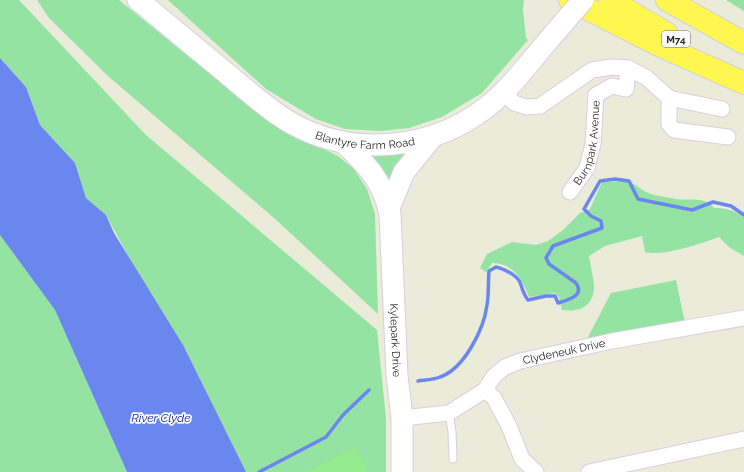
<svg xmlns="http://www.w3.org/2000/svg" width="744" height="472" font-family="Raleway,sans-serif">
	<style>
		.green { fill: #94e3a2 }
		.pitch { fill: #95eb90 }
		.water { fill: #6a87f0 }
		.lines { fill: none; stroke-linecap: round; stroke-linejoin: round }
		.stream { stroke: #6a87f0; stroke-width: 3.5 }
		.lane-casing { stroke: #d5cfe2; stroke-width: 9 }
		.street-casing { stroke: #d5cfe2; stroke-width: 17 }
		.secondary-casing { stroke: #d5cfe2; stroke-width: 23 }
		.highway-casing { stroke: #d4d4d4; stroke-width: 24 }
		.lane { stroke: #fff; stroke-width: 7 }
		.street { stroke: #fff; stroke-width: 15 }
		.secondary { stroke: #fff; stroke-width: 21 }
		.highway { stroke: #fff650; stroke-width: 22 }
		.secondary-bridge-casing { stroke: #d5cfe2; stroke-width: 23; stroke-linecap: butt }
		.secondary-bridge { stroke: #fff; stroke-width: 21 }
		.labels { text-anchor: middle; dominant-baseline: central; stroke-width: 3.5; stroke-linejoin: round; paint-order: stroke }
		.shield { fill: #fff; stroke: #686868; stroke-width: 1 }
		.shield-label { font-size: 10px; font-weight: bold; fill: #282828 }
		.street-label { font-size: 11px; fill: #282828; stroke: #fff }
		.water-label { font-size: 12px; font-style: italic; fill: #0b2099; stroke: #fff }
	</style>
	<rect width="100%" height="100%" fill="#eaebd9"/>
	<path class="green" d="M0 0H19L146 135 377 330 386 419V472H246L106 215 86 198 75 163 40 125 26 87 0 58Z
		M37 0H119L270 123 338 156 354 169 367 189 375 214 378 314 273 217 109 77 49 18Z
		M168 0H524L523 10 526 38 528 40 482 93 442 117 409 128 381 131 345 129 316 119 266 89Z
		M726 0H744V11Z
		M409 149 390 186 366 152Z
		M623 181C636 182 637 188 648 193 656 196 667 197 676 199 689 201 705 196 714 208 725 208 734 210 744 217V256L729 247 719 237C702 243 663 257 645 252L642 236 605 246 589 256C590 263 595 285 594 289 592 308 578 312 562 310L559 297 555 293 529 297C522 279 513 263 492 263L486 272 480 268 487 254 512 242 536 245 548 241 563 230 580 213 590 209 602 182Z
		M0 235 55 310 127 472H0Z
		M676 280 685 323 586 341 611 293Z"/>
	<path class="pitch" d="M355 447 368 472H307Z"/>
	<path class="water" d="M0 58 26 87 40 125 75 163 86 198 106 215 114 233 183 345 246 472H127L55 310 0 235Z"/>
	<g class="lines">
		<path class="stream" d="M418 381C425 380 433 380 440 377 464 369 484 329 487 305 489 294 488 283 489 271L496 267C505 269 519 276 521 285 523 291 524 295 528 300L546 296H555L558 303C568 300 585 296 576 283L549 264 546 258 553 246 602 228 601 221 591 216 584 209 600 181 615 179 629 181 638 199 692 210 713 202 731 206 744 215
			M259 472 326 437 343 415 369 390"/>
		<g class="lane-casing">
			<path id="lane" d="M449 413 452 432 453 459"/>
		</g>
		<g class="street-casing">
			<g id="street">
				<path d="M504 92 514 103 526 107 540 106 592 70 612 67 628 68 647 78 669 98 722 109"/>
				<path d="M669 98V124L674 130 728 137"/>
				<path id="s1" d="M570 192 587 168 593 144 596 95 612 86 626 89 628 68"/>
				<path d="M485 390 494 398 509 426 522 459 536 472"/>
				<path id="s2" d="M402 418 449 413 485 390 494 376 505 367 520 361 612 341 744 318"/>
				<path d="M589 472 744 439"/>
			</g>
		</g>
		<g class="secondary-casing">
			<g id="secondary">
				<path id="s3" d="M138 0C169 26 200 51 231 77 250 93 269 110 291 123 353 158 432 150 487 107 510 89 528 64 547 42"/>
				<path id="s4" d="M343 142C367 165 383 181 390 214L397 375 402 418V472"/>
				<path d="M389 208 404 172 433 136"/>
			</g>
		</g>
		<g class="highway-casing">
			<path id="highway" d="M570 0 663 47 744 83
				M610 0 666 33
				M667 0 744 43"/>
		</g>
		<use href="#lane" class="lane"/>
		<use href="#street" class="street"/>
		<use href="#secondary" class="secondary"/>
		<use href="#highway" class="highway"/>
		<g class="secondary-bridge-casing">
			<path id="secondary-bridge" d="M547 42 583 0"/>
		</g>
		<use href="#secondary-bridge" class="secondary-bridge"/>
	</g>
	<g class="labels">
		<rect class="shield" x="662" y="31" width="28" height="16" rx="3"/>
		<g class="shield-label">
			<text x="676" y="39">M74</text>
		</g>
		<g class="street-label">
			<text stroke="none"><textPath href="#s3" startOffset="274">Blantyre Farm Road</textPath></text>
			<text stroke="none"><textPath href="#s1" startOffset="54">Burnpark Avenue</textPath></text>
			<text stroke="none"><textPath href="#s4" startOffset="214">Kylepark Drive</textPath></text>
			<text stroke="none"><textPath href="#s2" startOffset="182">Clydeneuk Drive</textPath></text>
		</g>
		<g class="water-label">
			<text x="161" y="418">River Clyde</text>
		</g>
	</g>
</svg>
